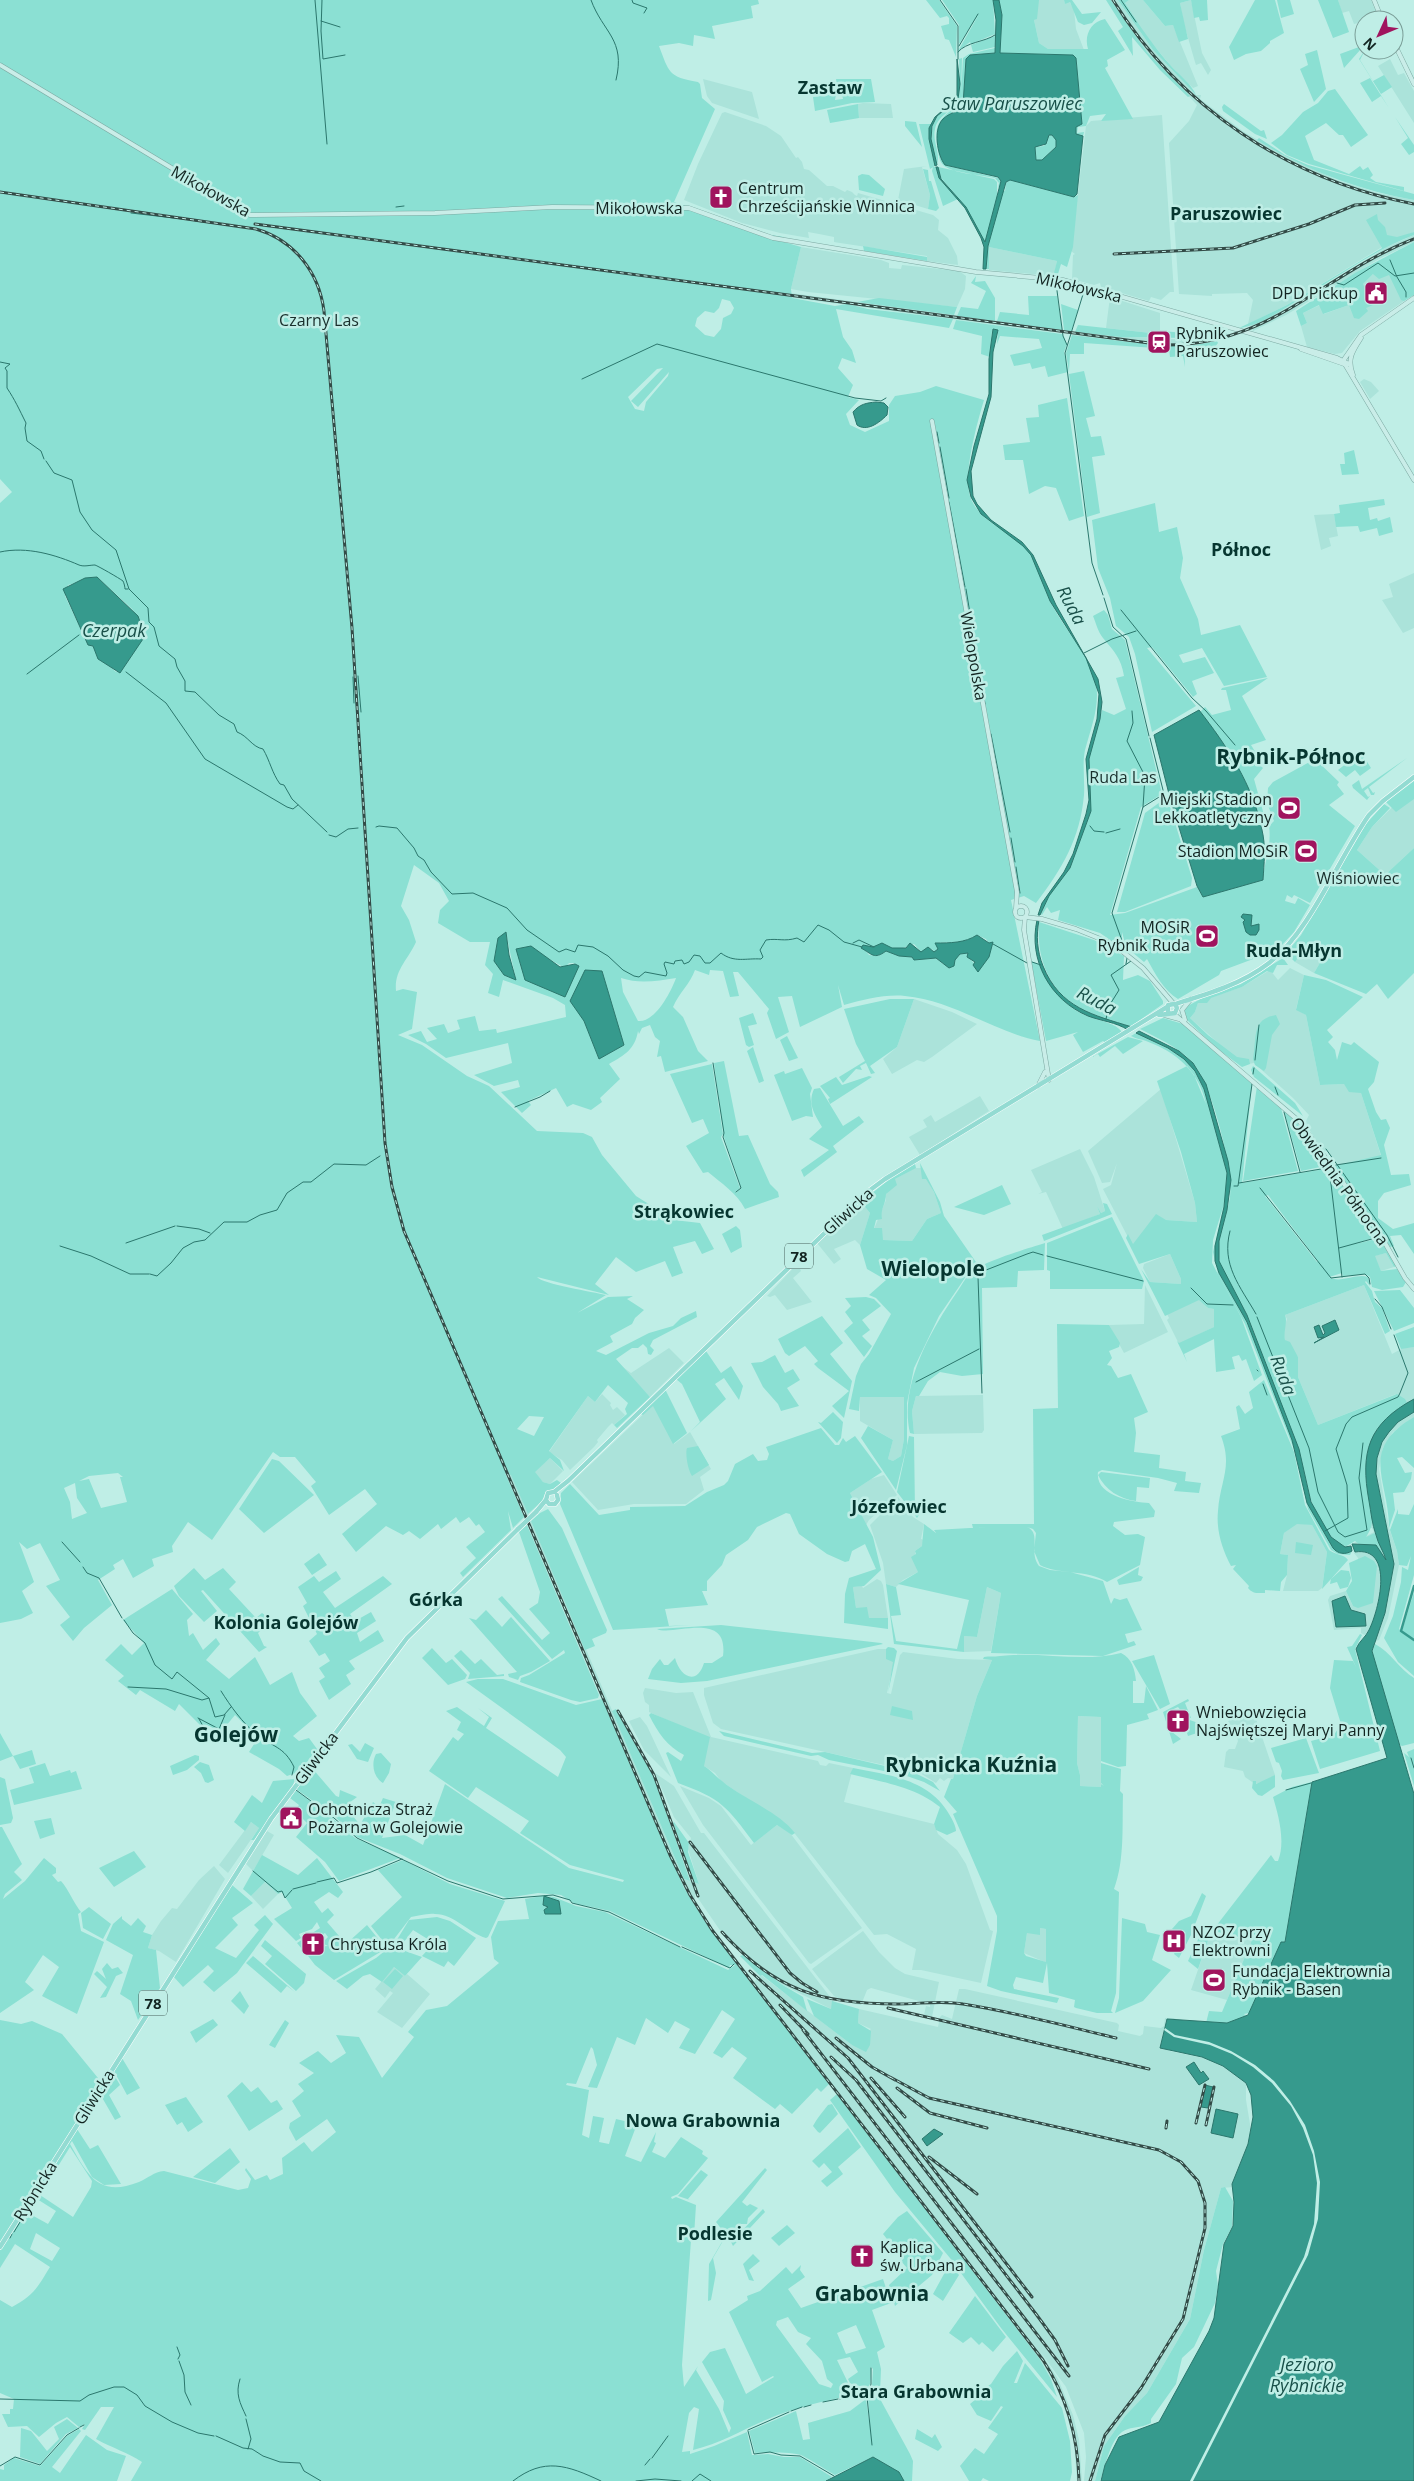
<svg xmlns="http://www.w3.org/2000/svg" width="1414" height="2481" font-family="'Open Sans',sans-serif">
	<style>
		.built { fill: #abe3da }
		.green { fill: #8be0d3; fill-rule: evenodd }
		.water { fill: #369a8d; stroke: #2b776d; fill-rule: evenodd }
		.pier { fill: #bfeee6 }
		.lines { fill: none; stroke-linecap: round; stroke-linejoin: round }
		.stream { stroke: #2b776d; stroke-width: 1 }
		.canal { stroke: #369a8d; stroke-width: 2.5 }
		.secondary-casing { stroke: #7ca9a2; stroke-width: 5 }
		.primary-casing { stroke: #fff; stroke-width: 5.5 }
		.secondary { stroke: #c9ede8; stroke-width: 4 }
		.primary { stroke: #93dbd2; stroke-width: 4.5 }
		.rail-casing { stroke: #334b47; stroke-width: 3 }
		.rail { stroke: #bfeee6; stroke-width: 1; stroke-dasharray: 4; stroke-linecap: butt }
		.primary-bridge-casing { stroke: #fff; stroke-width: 5.5; stroke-linecap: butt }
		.primary-bridge { stroke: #93dbd2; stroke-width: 4.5 }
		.labels { text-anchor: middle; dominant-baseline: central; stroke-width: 5; stroke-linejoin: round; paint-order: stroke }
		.shield { fill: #bfeee6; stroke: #46615c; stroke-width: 1 }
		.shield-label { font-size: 15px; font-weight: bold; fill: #122421 }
		.poi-label { font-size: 16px; fill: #122421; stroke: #bfeee6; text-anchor: start }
		.street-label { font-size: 16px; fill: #122421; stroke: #bfeee6 }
		.park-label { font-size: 16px; fill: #192f2c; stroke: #bfeee6 }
		.neighbourhood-label { font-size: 18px; font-weight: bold; fill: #063630; stroke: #bfeee6 }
		.water-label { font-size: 18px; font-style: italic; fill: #195049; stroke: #bfeee6 }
		.district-label { font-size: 21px; font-weight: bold; fill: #063630; stroke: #bfeee6 }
	</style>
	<rect width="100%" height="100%" fill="#bfeee6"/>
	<path class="built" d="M1037 0H1064L1065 4 1069 1 1074 10 1076 29 1084 50 1048 49 1039 43 1034 20 1037 18Z
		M1111 0H1118L1153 50 1196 95H1201L1200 99 1244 132 1287 157 1337 180 1378 193 1414 200V232L1381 245 1382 247 1287 305 1248 324 1253 300 1247 293 1212 294V296L1179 294 1169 143 1189 121 1197 105 1147 52Z
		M1129 0H1143L1165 26 1173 25 1198 86 1193 88 1171 66 1142 31 1125 3Z
		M1191 0 1202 53 1211 70 1208 75 1201 63 1196 65 1195 62 1184 24 1180 3Z
		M1338 0H1371L1379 20H1364V23L1363 22 1354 24 1349 11 1342 13Z
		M1390 59 1398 75 1404 73 1414 91V123L1378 66Z
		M703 79 752 92 759 119 712 103 707 96Z
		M863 103 891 104 893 118H859L858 104Z
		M725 112 766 126 781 136 796 158 798 157 802 162 804 169 809 170 827 186H833L845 192 847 190 852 192 855 195 857 196 858 193 933 215 939 220 938 230 948 238 957 256 958 265 927 261V256L840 243 834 242V237L819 234 808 232 809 238 780 233 742 223 684 200 698 164 722 113Z
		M1162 115 1174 292H1170L1161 300 1151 297 1149 301 1101 287 1100 283 1094 285 1072 279 1073 255 1075 254 1071 251 1086 126 1091 121Z
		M927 166 922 167 930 195 928 209 898 200 904 169Z
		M1414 235V242L1379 259 1286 315 1253 331 1251 325 1283 310 1387 247Z
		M801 247 881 260 889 263V268L901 269 902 265 959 271 966 276 965 289 957 307 808 292 791 289Z
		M989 247 1057 261 1054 276 989 270Z
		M1373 274H1389L1404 301 1360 331 1342 353 1335 354 1307 347 1301 326 1307 323 1303 313 1320 305 1324 314 1349 305 1366 308 1363 284Z
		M643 278H679L1051 328V332Z
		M1110 297 1160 313V334L1106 328Z
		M1226 332 1229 338 1177 346 1137 343 1083 336V335L1174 339 1201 337Z
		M1364 379 1371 382 1379 391 1370 399 1360 382Z
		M1334 514 1338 536 1329 538 1331 546 1321 550 1314 515Z
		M1414 573V628L1403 633 1382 600 1393 597 1389 584Z
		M1414 786V848L1385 875 1357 850 1372 827Z
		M1307 946 1324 956 1314 973 1295 962Z
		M1290 968 1304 975 1296 1009 1306 1015 1320 1085 1344 1084 1361 1093 1381 1156 1338 1165 1327 1150 1324 1152 1305 1123 1309 1115 1293 1098 1254 1063 1243 1065 1190 1018 1195 1012 1198 1003H1206L1210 998 1242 987 1270 970 1278 980Z
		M914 999 952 1012 977 1024 932 1057 924 1062 917 1060 892 1074 883 1059 897 1047Z
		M1161 1089 1195 1203 1197 1222 1166 1220 1132 1245 1103 1189 1111 1185 1117 1163 1110 1182 1102 1183 1088 1151Z
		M980 1096 989 1111 920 1155 909 1137 927 1127 923 1120 931 1115 935 1122Z
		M1080 1149 1094 1177 1105 1211 1101 1213 1097 1206 1100 1214 1063 1229 1046 1192 1038 1194 1042 1192 1031 1170Z
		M915 1168H921L934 1192 941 1213 927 1219 912 1241 883 1240 874 1229 886 1200V1194L895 1179Z
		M861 1202 870 1213 860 1245 855 1240 834 1249 841 1259 834 1264 817 1243Z
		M1386 1253 1394 1267 1381 1271 1374 1256Z
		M1170 1254 1181 1279V1284L1150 1282 1143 1268 1144 1264Z
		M799 1262 803 1266 800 1269 801 1271 793 1278 812 1302 787 1310 775 1295 770 1297 767 1296Z
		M1145 1285 1168 1332 1124 1353 1109 1325 1144 1324Z
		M1364 1285 1392 1354 1403 1348 1414 1347V1417L1393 1432 1383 1448 1379 1469 1389 1528 1397 1551 1399 1565 1388 1618 1379 1640 1376 1641 1361 1633V1628L1334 1630 1328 1600 1330 1596 1346 1591 1353 1606 1366 1604 1358 1558 1354 1553 1352 1544 1374 1532 1372 1528H1365L1355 1450 1396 1394 1318 1425 1298 1377V1357L1285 1340 1283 1331 1287 1319 1285 1315Z
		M1199 1299 1208 1308 1214 1309V1327L1179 1344 1167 1320 1169 1318 1167 1314Z
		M669 1348 684 1363 650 1397 620 1365 631 1373Z
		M602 1394 611 1403 610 1405 613 1410 617 1407 625 1415 614 1425 612 1423 608 1427 597 1440 598 1442 594 1447 570 1470 562 1460 549 1452 588 1396 595 1402Z
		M983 1395 984 1430 982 1433 914 1434 912 1411 916 1396Z
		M860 1397H904V1439L901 1456 893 1461 888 1459 893 1440 860 1421Z
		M653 1405 674 1444 690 1432 711 1469 700 1477 704 1490 686 1504H634L598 1510 572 1482Z
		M550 1458 563 1471 550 1484 543 1482 534 1472Z
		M510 1471 684 1879 699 1884 688 1849 691 1838 674 1817 655 1773 674 1786 701 1833H704L834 2002 831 2009 781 1984 758 1968 726 1939 695 1894V1906L684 1888 505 1473Z
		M884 1475 897 1495 869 1520 866 1525 850 1493 871 1479Z
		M898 1497 913 1517 924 1524 921 1539 924 1540 922 1546 915 1551 918 1572 903 1580 896 1587 886 1584 883 1563 870 1525Z
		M1297 1523 1312 1525 1327 1552 1322 1588 1318 1591H1283L1287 1575 1288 1555 1280 1554 1284 1533Z
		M877 1579 881 1581 883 1585 888 1618H868L856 1608 853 1587 862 1586 863 1588Z
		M987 1587 1001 1593 991 1651 964 1652V1636L977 1637Z
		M878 1649H892L896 1653 887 1693 891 1694 900 1655 903 1652 958 1659 992 1660 977 1696 953 1779 948 1778 944 1781 940 1778 936 1783 920 1773 721 1729 713 1723 704 1695V1688Z
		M645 1688 676 1693 693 1692 711 1737 818 1761 820 1765 826 1766 829 1763 853 1768 844 1802 934 1824 938 1834 957 1850 966 1864 990 1930 993 1931 981 1983 921 1970H912L916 1949 887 1934 874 1935 792 1830 721 1781 715 1773 704 1766V1736L649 1712V1705L645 1702 643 1693Z
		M1234 1714 1255 1716 1275 1775 1268 1780 1255 1784 1245 1777 1243 1771 1224 1767 1226 1752 1229 1749H1235L1238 1741 1236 1735 1221 1731Z
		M1078 1716 1101 1717V1787L1080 1786V1775L1077 1763Z
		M640 1717 647 1726 671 1777 644 1750 629 1721Z
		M680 1786 709 1798 721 1806 751 1845 777 1825 790 1833 862 1928 811 1964 809 1963 703 1825Z
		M251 1822 259 1828 228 1873 219 1865Z
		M267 1831 274 1835 253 1871 246 1864Z
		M214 1866 225 1879 176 1962 159 1951 148 1948 152 1935 161 1921 172 1908 177 1909 199 1880Z
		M265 1882 278 1894 263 1909 251 1896Z
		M1040 1928 1046 1929 1047 1963 1024 1953 1027 1933Z
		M863 1931 879 1952 895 1968 905 1974 939 1982 932 2017 924 2015 926 2006 930 2007V2004L871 1988 867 1990 861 2005 846 2002 834 1996 819 1978 812 1969Z
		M1210 1935 1252 1940 1227 2000 1191 1990Z
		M394 1967 405 1976 407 1974 430 1994 402 2028 377 2012 393 1993 390 1991 385 1998 375 1989Z
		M761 1975 852 2045 871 2029 858 2023 859 2009 938 2027 940 2017 942 2015 952 2019 959 1989H965L1117 2023 1119 2025 1118 2031 1140 2036 1143 2034 1144 2026 1161 2028 1164 2026 1165 2018H1174L1176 2019 1166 2020 1162 2038 1169 2051 1208 2059 1227 2068 1246 2083V2100L1253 2142 1234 2187 1221 2188 1204 2250 1190 2319 1147 2393 1125 2416 1104 2446 1095 2481H1084L1086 2457 1084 2433 1066 2387 1039 2350 1058 2379 1073 2415 1079 2440 1082 2481H1077L1074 2441 1066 2410 1054 2382 1039 2358 752 1984Z"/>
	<path class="green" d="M0 0H758L759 4 751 6 753 18 712 26 715 39 694 35 693 46 679 43 659 46C669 72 668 77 698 82L700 84 702 98 715 109 674 202 765 234 784 237V242L801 247 791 289 792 298 835 306 847 304 868 309 953 319 949 328 836 309 843 337 852 350 856 363 842 358 838 368 853 385 848 397 859 400 846 414 850 425 865 432 889 421V405L895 396 920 392 936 386 984 400C977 423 963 474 970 496 980 526 1016 530 1032 555 1040 569 1043 586 1050 601 1062 626 1090 656 1096 683 1100 706 1091 728 1085 750 1082 764 1085 780 1084 795 1080 839 1062 869 1036 903L1024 896 1011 900 1040 1041C993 1032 953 1000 905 996 885 994 863 1000 844 1005L838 985 842 1007 800 1027 792 996 778 997 789 1032 776 1039 767 1013 769 1009 738 972H733L739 996 730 997 723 971 710 970 709 975 695 970C690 984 679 993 673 1007L683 1017 698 1051 708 1061 665 1072 661 1056 657 1057 660 1041 655 1037 650 1025 642 1028 639 1034 638 1031C635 1049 625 1055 609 1064L620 1079 600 1098 602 1102 591 1110 573 1104 567 1107 556 1088 528 1101 531 1105 522 1113 501 1092 520 1087 518 1080 494 1086 474 1075 512 1063 508 1043 446 1058 426 1044 408 1035 421 1031 427 1042 437 1039 427 1028 444 1024 448 1033 460 1029 457 1020 475 1016 479 1031 496 1029 497 1033 566 1017 565 1005 553 998 503 980 499 997 488 993 493 974 485 965 490 942H470L438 923 440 910 449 901 439 883 414 865 401 906 409 920 416 942C408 960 394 970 396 991L403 989 417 992 412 1029 398 1035 422 1045 467 1076 489 1086 537 1131 583 1133 592 1137 602 1155 636 1196 674 1220 700 1223 714 1249 702 1254 695 1241 673 1247 683 1273 672 1277 665 1261 636 1272 616 1257 595 1284 609 1295 537 1277C542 1284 594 1292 606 1295L577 1313 608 1297 633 1296 627 1299 644 1310 635 1318 632 1324 610 1336 613 1342 596 1351 606 1355 649 1333 673 1326 681 1318 696 1311 697 1317 653 1340 650 1346 654 1350 651 1355 648 1354 647 1348 643 1344 638 1348H632L616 1359 650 1397 617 1428 614 1425 627 1414 625 1409 628 1403 608 1385 595 1402 588 1396 549 1451 560 1460 564 1471 550 1458 535 1472 543 1482 550 1484 557 1480 561 1483 554 1489 546 1491 542 1501 528 1514 511 1475 505 1473 524 1517 513 1528 508 1511 511 1530 463 1577 460 1573 476 1558 466 1547 485 1532 479 1524 476 1526 469 1517 460 1523 456 1517 441 1529 438 1524 420 1539 409 1531 403 1535 386 1526 356 1552 342 1534 377 1504 365 1489 329 1515 311 1486 316 1482 295 1457H280L273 1452 212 1540 188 1522 172 1546 173 1552 152 1559 154 1566 133 1578 123 1559 113 1565 115 1569 98 1580 112 1605 84 1628 73 1641 60 1625 70 1617 46 1586 60 1580 40 1543 27 1549 19 1542 34 1582 22 1591 33 1613 21 1619 0 1623V503L12 492 0 479ZM722 299 730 301 734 308 731 314 723 318 721 329 714 337 705 335 695 326 697 318 705 311 714 313 719 308ZM663 368 631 401 638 407 669 372 668 376 646 402 644 411 635 409 628 397 657 369ZM97 577 132 609 142 623C139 643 133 661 116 672 107 663 100 658 93 646L88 644 65 596 68 585ZM506 933 516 980 504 975ZM977 935 986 939 990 945 989 957 979 968 968 957 969 953 960 954 954 960 943 964 936 958 914 960 912 957 899 956 886 951 878 956 869 955 865 950 869 947 900 949 914 944 921 952 932 949 934 952 939 949 935 943C950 942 964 944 977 935ZM549 959 565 968 569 963H574L579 967 525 980ZM602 971 624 1045 599 1059 584 1021ZM621 978C639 984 657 981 676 978 671 992 655 1023 638 1021L623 992ZM529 1416 544 1417 534 1436 517 1429ZM118 1473 123 1477H120L127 1502 101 1508 89 1479 79 1481 89 1476ZM75 1483 77 1498 87 1513 72 1519 70 1502 64 1488Z
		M926 0H939L957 26 956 57 949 40 945 39 941 26 949 24V18L947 16 940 18Z
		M942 0H993L995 34 971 44 970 42 958 51 979 14 959 44V25Z
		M999 0H1039L1037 19 1034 20 1039 43 1048 49H1088C1084 36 1090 22 1105 19L1125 50 1107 60 1108 66 1105 68 1133 119 1101 121 1106 114 1090 116 1086 126 1078 127 1077 133 1084 132 1083 136 1076 135V127L1082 124 1076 58 1073 55 1000 53 1002 15Z
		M1064 0H1072L1082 14 1101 12 1092 23 1084 25 1078 22 1070 2 1065 4Z
		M1106 0H1111L1147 52 1190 96 1188 97 1160 70 1132 37 1133 56 1118 31 1123 27Z
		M1118 0H1129L1125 3C1139 25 1154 47 1172 67 1181 76 1192 85 1196 95L1153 50Z
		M1143 0H1207L1208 20 1200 21 1199 17 1194 18 1191 0 1180 3 1188 39 1179 42 1173 25 1165 26Z
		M1255 0H1275L1284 33 1270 41V43L1261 51 1246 54 1234 60 1229 47Z
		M1277 0H1290L1294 14 1281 18Z
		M1318 0H1338L1349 32 1333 38Z
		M995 36V47L973 52 971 45Z
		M1359 47 1361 49 1344 68 1340 54Z
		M995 48V53L970 55 966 59 963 105 944 118 937 132 945 165 998 178 1001 180 1000 186 998 188 999 183 995 178C982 175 957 174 946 167 940 164 939 157 938 151 933 123 939 120 960 103L961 98C956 110 938 114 935 129 932 141 941 154 937 165L931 139 933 124 937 116 956 102 960 84 959 59 962 58 961 96 963 58 969 54Z
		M1317 50 1326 89 1314 102 1300 69 1308 65 1305 54Z
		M1365 50 1360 60 1373 81 1384 75 1392 87 1381 94 1359 59Z
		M1370 78 1389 108 1381 96 1372 102 1360 83Z
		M836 79H871L875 102 852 103 815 111 813 97 836 94 835 100 843 99 842 94 838 93Z
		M1335 89 1368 135 1351 147 1343 135H1339L1326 123 1305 136 1314 160 1349 174 1360 166 1363 170 1368 167 1373 175 1370 178 1376 182 1404 187V191L1309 164 1287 155 1271 143 1282 135 1303 112 1318 103 1328 91Z
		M858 104 859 118 830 123 827 110Z
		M1224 104 1261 131 1264 130 1267 139 1255 134 1223 111 1222 107Z
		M1395 117 1414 145V152L1409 155 1401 144 1408 138Z
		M905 121 916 122 922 147 905 126Z
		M919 124H931V150L935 166 930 169Z
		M1049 135H1052L1056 140V147L1042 160 1036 161 1035 147 1044 146Z
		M1259 138 1285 155 1308 165 1414 194V200C1358 190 1306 170 1257 140Z
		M933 167H936L941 181 958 199 943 206 932 171Z
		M938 167 994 179 997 182V200L985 243 966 207 941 178Z
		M923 169 928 170 929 181H931L939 208 936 211 928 209 930 195Z
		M862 174 869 175 885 189 883 196 859 190 858 176Z
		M1010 180 1074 197 1078 195 1073 247 1067 267 1061 264 1058 274 1054 273 1057 261 989 247V269H986L988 246 1003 190 1005 191 1006 182Z
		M1377 214 1378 220 1385 227 1387 235 1397 237 1414 232V235C1372 251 1334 280 1295 302 1279 312 1258 326 1239 328L1287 305 1382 248 1366 220Z
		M1414 242V295L1404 301 1401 300 1389 275 1379 279 1373 274 1363 284 1373 305 1366 308 1368 311 1359 319 1354 318 1349 305 1323 314 1319 305 1303 313 1307 323 1301 326 1296 311 1355 273Z
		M863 246 927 257V261L864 251Z
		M976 276 975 282 985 281 995 298V321L957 316 961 307 978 309 986 291 971 283Z
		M1055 281 1062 330 997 321 1000 312 1029 315 1028 296H1057Z
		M879 298 957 307 954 315 857 302Z
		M1061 304 1078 310 1071 332 1064 330Z
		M956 320 1062 334 1067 344 1064 352 1068 372 1048 377 1045 366 1032 369 1030 363 1014 366 1010 355 1042 348 1039 339 1000 336 997 344 998 330 993 329 992 331 990 357 981 354 982 336 953 329Z
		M1078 325 1160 334 1162 331 1185 333 1186 326V338L1121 337 1075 332Z
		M1072 335 1137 343 1184 345 1185 367 1183 356 1170 357 1169 349 1084 343V354H1070L1069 372 1066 353Z
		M1217 341 1218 343 1207 357 1189 355 1190 346Z
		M1084 371 1095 416 1086 418 1091 437 1101 436 1105 455 1092 457 1100 513 1087 517 1069 374Z
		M1067 398 1084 516 1069 521 1056 488 1045 486 1029 494 1023 460H1005L1003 445 1030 442 1026 418 1039 417 1038 405Z
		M1354 450 1359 474 1342 475 1340 464H1345L1344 453Z
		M1384 499 1385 505 1368 508 1370 520 1377 518 1378 521 1390 517 1393 532 1379 536 1377 528 1360 532 1358 526 1336 527 1334 514 1340 513 1339 505Z
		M1155 503 1159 532 1177 527 1183 558 1180 578 1198 619 1201 635 1240 625 1267 677 1224 686 1202 648 1179 655 1183 663 1205 657 1214 673 1192 681 1197 694 1193 697 1152 647 1147 648 1196 706 1152 732 1135 654 1129 637 1116 626 1110 598 1098 568 1092 520Z
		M1104 610 1108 615 1112 629 1125 640 1162 794 1141 807 1110 915 1125 913 1197 887 1203 897 1263 880C1264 862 1272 846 1269 826L1274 821 1267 803 1268 788 1273 782 1315 759 1339 782 1337 785 1344 794 1329 805 1355 826 1310 903 1294 895 1292 898 1287 895 1285 901 1295 904 1298 898 1310 905 1294 932 1282 945 1272 952 1221 971 1219 975 1178 999C1164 991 1154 972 1147 959L1144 962 1126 947 1122 932V948L1100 933 1058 920 1060 910 1051 913 1047 907 1042 915 1041 914 1049 896 1070 868 1091 811 1089 759 1102 710 1114 715 1126 709 1116 678 1124 676C1121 658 1114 651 1103 638 1098 632 1096 623 1093 616Z
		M1268 678 1242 696 1266 740 1251 745 1259 758 1254 760 1263 768 1254 779 1264 815 1259 818 1242 775 1200 712 1205 707 1212 715 1231 710 1226 690H1221L1222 688Z
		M1361 752 1371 768 1360 776 1355 770 1346 777 1338 770Z
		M1407 758 1369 787 1373 793 1375 792 1374 795H1371L1368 788 1364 791 1368 797 1370 796 1367 800 1353 788 1352 785 1359 780 1362 789Z
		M1414 781V799L1396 812 1386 802Z
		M1167 797 1192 878 1191 886 1125 912H1117L1145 813Z
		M1384 804 1390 808 1372 827 1357 850 1385 875 1414 848V973L1388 999 1377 984 1366 994 1314 973 1324 956 1307 946 1295 962 1291 958 1292 946 1301 935 1366 824Z
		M1039 922 1094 940 1124 956 1123 980 1138 975 1150 981 1163 1001V1004L1130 1027C1116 1021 1100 1018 1086 1011 1050 995 1036 960 1039 922Z
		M1283 958 1288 965H1277L1273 973 1267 971 1242 987 1211 998 1207 1003H1198L1195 1012 1190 1018 1208 1035 1237 1057 1249 1059 1250 1064 1242 1067 1215 1047 1184 1017V1008L1206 996 1241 984Z
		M1031 961 1040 965C1052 990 1065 1009 1093 1018 1104 1022 1115 1023 1122 1032L1106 1043 1103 1041 1083 1052 1073 1035 1078 1032 1046 1041Z
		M1304 975 1326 980 1363 997 1327 1030 1333 1037 1328 1042 1335 1050 1337 1060 1342 1042 1351 1045 1354 1042 1379 1062 1374 1082 1368 1089 1376 1112 1381 1120 1386 1119 1390 1128 1384 1145 1391 1175 1409 1174 1411 1185 1384 1193 1378 1201V1218L1393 1229 1414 1223V1254L1401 1235 1390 1236 1394 1246 1390 1247 1334 1166 1381 1155 1361 1093 1349 1092 1344 1084 1320 1085 1306 1015 1296 1010Z
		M890 999H914L897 1047 870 1066 875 1073 871 1074 866 1063 860 1066 862 1070 856 1069 843 1083 839 1077 865 1061 856 1044 844 1009Z
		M753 1013 757 1024 748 1026 754 1045 749 1047 746 1045 739 1018Z
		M1276 1015 1280 1024 1272 1035 1266 1068 1264 1071 1255 1065 1253 1059C1257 1038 1251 1019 1276 1015Z
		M1163 1018 1183 1024 1252 1082 1242 1183 1331 1168 1378 1236 1355 1244 1380 1238 1396 1266 1394 1267 1386 1253 1375 1256 1381 1271 1397 1269 1406 1282 1403 1287 1382 1290 1372 1287 1370 1277 1365 1274 1343 1276 1342 1273 1329 1277C1340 1284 1356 1273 1368 1277L1370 1286 1366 1281 1365 1282 1372 1291 1375 1302 1382 1308 1390 1331 1385 1334 1364 1285 1285 1315C1288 1322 1283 1331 1285 1340L1290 1342 1298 1357V1377L1318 1425 1397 1394 1405 1399 1407 1403C1366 1428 1361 1455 1369 1500 1372 1515 1375 1524 1366 1537L1375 1533 1385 1561 1376 1545H1360L1355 1541 1345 1547C1326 1539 1313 1512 1309 1492 1301 1453 1286 1418 1272 1381 1264 1360 1257 1338 1248 1317 1240 1298 1224 1281 1219 1260 1215 1239 1227 1217 1230 1197 1233 1168 1212 1082 1191 1061 1177 1046 1157 1038 1140 1029ZM1268 1195 1318 1261 1317 1262 1265 1196Z
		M1136 1033 1168 1048 1184 1059 1195 1071 1204 1089 1227 1173 1224 1207 1215 1246V1261L1219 1273 1247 1322 1292 1440 1307 1503 1333 1548 1344 1553 1352 1551 1350 1555 1338 1554 1331 1550 1308 1509 1295 1452 1245 1324 1218 1274 1213 1252 1224 1204 1213 1240 1212 1263 1241 1317 1262 1375 1254 1381 1246 1359 1242 1361 1239 1355 1232 1357 1235 1369 1216 1372 1214 1339 1184 1354 1187 1362 1177 1341 1179 1343 1214 1327V1309L1208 1308 1199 1300 1165 1316 1141 1269 1150 1282 1181 1284V1279L1170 1254 1139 1264 1126 1238 1128 1234 1133 1244 1156 1214 1166 1220 1197 1222 1195 1203 1181 1152 1157 1081 1187 1066 1194 1075 1206 1104C1199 1071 1176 1052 1146 1041 1141 1039 1136 1039 1131 1036Z
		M787 1036 798 1058 789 1061 780 1040Z
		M1128 1037 1143 1041 1123 1054 1115 1046 1100 1057 1098 1054 1092 1057Z
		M753 1047 764 1081 759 1083 747 1051Z
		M724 1061 739 1136 748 1135 770 1184 778 1192 779 1197 745 1209C737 1193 721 1183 708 1172L703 1173 686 1146 709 1133 703 1119 692 1123 670 1074 712 1064 723 1134 721 1137 740 1188 736 1193 741 1188 724 1137 714 1063Z
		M1253 1066 1295 1103 1303 1116 1254 1077 1251 1070Z
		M802 1068 812 1088 810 1094 813 1117 806 1116 792 1121 774 1075 784 1071 785 1074Z
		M869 1076 872 1077 830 1104 828 1099 830 1098 820 1086 836 1077 842 1085Z
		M1257 1086 1281 1108 1298 1171 1243 1181Z
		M820 1088 843 1126 859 1116 864 1122 833 1146 837 1152 804 1177 801 1170 829 1150 809 1139 822 1127C815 1115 807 1104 814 1089Z
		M1284 1110 1310 1137 1330 1165 1301 1171Z
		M920 1163 940 1202 944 1216 978 1265 969 1272 939 1316 914 1368 907 1403V1445L896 1490 861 1438 868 1426 893 1440 888 1459 893 1461 901 1456 904 1439V1397H860L859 1411 849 1409 856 1376 861 1364 869 1354 891 1314 876 1298 869 1295 886 1280 867 1269 860 1245 870 1213 861 1202 886 1182 915 1164 916 1168 895 1179 897 1185 886 1194C886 1204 880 1209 882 1219L876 1220 874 1228H882L883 1240 912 1241 927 1219 941 1213 934 1192 926 1179H922Z
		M1002 1185 1011 1204 984 1215 954 1207Z
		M1103 1203 1107 1204 1112 1214 1044 1241 1042 1235 1100 1214 1097 1206 1101 1213 1105 1211Z
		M1112 1217 1144 1281 1142 1289H1050V1271L1047 1270V1243Z
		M736 1226 740 1230 742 1247 731 1253 722 1234Z
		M1045 1243 1044 1270 1018 1271 1017 1287 982 1288 983 1374 962 1376 940 1372 928 1381 919 1396H916L912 1411 914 1434 910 1433C899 1386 930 1332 955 1295 961 1287 966 1275 974 1270 989 1260 1026 1249 1045 1243Z
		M1400 1290 1414 1308V1323L1394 1331 1374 1291Z
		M866 1297 874 1299 881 1306 862 1320 870 1330 862 1336 872 1346 864 1357 844 1331 853 1323 845 1312 851 1306 845 1298Z
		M822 1316 843 1343 830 1354 852 1381 844 1418 832 1406 849 1391 818 1368 814 1364 818 1361 805 1346 789 1356 785 1353 778 1339Z
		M1057 1324 1109 1325 1120 1343 1119 1347 1109 1351 1112 1358 1107 1365 1111 1366 1118 1378 1131 1374 1148 1412 1134 1418 1136 1433 1134 1452 1160 1455 1159 1468 1186 1472 1185 1481 1201 1483 1199 1493 1174 1491 1177 1483 1158 1478 1102 1470 1098 1472C1095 1496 1133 1502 1149 1503L1155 1511 1154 1517 1114 1522 1113 1526 1125 1535 1138 1534 1145 1537 1140 1565 1107 1582C1087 1569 1058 1575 1040 1565L1034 1551 1036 1533 1033 1529 1027 1527C1042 1533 1028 1552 1039 1566L1050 1570 1070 1572 1103 1581 1111 1604 1114 1598 1120 1600 1127 1598 1142 1630 1125 1634 1128 1643 1134 1641 1136 1645 1103 1656 991 1653 1001 1593 987 1587 977 1637 964 1636V1652L894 1644 886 1584 896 1587 901 1615 891 1616 896 1641 957 1649 969 1600 898 1584 918 1572 911 1557 916 1554 915 1551 922 1546 924 1524 936 1533 934 1530 988 1527 973 1528 972 1524H1034L1033 1409 1058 1408Z
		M1414 1327V1347L1401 1349 1395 1334Z
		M706 1351 721 1373 731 1366 743 1386 739 1400 724 1378 715 1384 726 1399 690 1432 700 1422 682 1384 676 1379Z
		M775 1355 785 1373 793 1369 800 1380 787 1388 799 1406 781 1411 778 1404 763 1387 751 1363 762 1362Z
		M1264 1380 1294 1452 1305 1505 1329 1550C1335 1555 1344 1554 1348 1560L1322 1589 1327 1552 1312 1525 1297 1524 1284 1533 1280 1554 1288 1555 1287 1575 1281 1582 1280 1591 1265 1590V1593C1257 1593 1253 1594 1248 1588L1249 1586 1233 1569 1236 1565 1231 1566C1222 1549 1216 1530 1218 1511 1220 1481 1233 1467 1221 1436L1240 1429 1236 1407 1239 1405 1245 1414 1253 1408 1249 1392Z
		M665 1389 687 1433 673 1444 653 1406 643 1415 641 1414Z
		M833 1412 843 1422 841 1438 837 1443 818 1422 821 1423Z
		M1414 1417V1468L1402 1457 1397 1458 1405 1473 1412 1472 1411 1479 1404 1492 1393 1493 1395 1510 1389 1528C1389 1480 1358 1450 1414 1417Z
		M821 1428 835 1445H839L843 1438 846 1442 855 1436 882 1472 850 1493 873 1537 881 1570 864 1586 853 1587 856 1608 867 1607 869 1618H888V1629L844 1623 845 1594 849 1578 876 1569 865 1544 852 1551 849 1561 845 1562 827 1554 799 1534 790 1514 786 1513 757 1527 748 1540 726 1555 722 1565 707 1581V1591H702L708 1605 665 1609 669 1626 691 1625 613 1630 560 1504 561 1493 570 1484 599 1515 630 1510V1507L685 1506 707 1492 724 1485 728 1481 735 1464 753 1454 758 1461 767 1460 769 1454 766 1447Z
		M909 1436 914 1437 915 1512 919 1515 917 1518 897 1492Z
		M698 1446 709 1465 692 1476C688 1470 685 1454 687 1448Z
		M272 1459 279 1461 314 1495 264 1533 239 1509Z
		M1101 1472 1150 1478 1149 1488 1137 1487 1136 1501C1120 1499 1105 1490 1098 1475Z
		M1414 1504V1575L1399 1629 1414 1641V1676L1398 1662 1384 1638 1393 1616 1401 1582 1402 1567 1408 1570 1411 1556 1407 1566 1399 1565 1397 1551 1390 1530 1398 1509V1514L1409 1515Z
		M548 1509 562 1528 607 1630 606 1633 592 1639 595 1646 585 1650 531 1521 540 1513Z
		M527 1525 599 1695 598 1698 580 1702 571 1700 520 1682 521 1678 529 1675 565 1653 564 1650 552 1659 498 1599 502 1596 542 1640 550 1633 529 1609 538 1603 540 1592 519 1532Z
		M1296 1542 1313 1545 1311 1555 1295 1553Z
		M319 1553 327 1565 312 1575 304 1564Z
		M1365 1556 1374 1561 1377 1566 1373 1603 1358 1608 1353 1606 1346 1591 1352 1581 1349 1563Z
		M1139 1567 1138 1575 1143 1577 1141 1581 1119 1585 1117 1580Z
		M194 1568 205 1580 223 1568 236 1582 229 1589 256 1618 262 1613 272 1620 258 1633 264 1646 267 1647 259 1652 203 1590 201 1591 217 1611 204 1622 179 1596 174 1586Z
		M1341 1570 1349 1571 1351 1578 1348 1587 1340 1589 1337 1582 1330 1584 1331 1579Z
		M336 1571 341 1579 323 1592 335 1608 383 1576 392 1584 350 1614 355 1621 371 1612 376 1621 357 1633 360 1642 378 1630 384 1641 349 1661 355 1669 346 1675 351 1684 329 1700 319 1681 325 1677 319 1668 330 1661 325 1653 319 1656 309 1641 317 1634 303 1606 307 1603 298 1587 314 1576 319 1582Z
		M172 1589 193 1614 187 1620 189 1636 193 1633 203 1650 216 1638 220 1644 206 1660 229 1679 255 1657 270 1685 292 1672 300 1693 317 1716 293 1736 299 1741 309 1738 317 1749 301 1771 287 1776 279 1769 249 1752 258 1738 235 1715 221 1732 209 1726 205 1730 179 1704 175 1711 140 1690 136 1695 118 1681 124 1676 105 1660 121 1644 132 1655 144 1643 123 1620Z
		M1414 1592V1639L1402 1631Z
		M486 1610 502 1627 511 1617 550 1661 531 1672 520 1676 518 1680 509 1677 508 1674 517 1672 469 1618 476 1620Z
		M721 1625 881 1643 883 1644 707 1681 681 1683 648 1679 652 1669 660 1659 664 1665H668L675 1658C680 1677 697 1686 704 1663H712L723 1656C729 1609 672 1637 657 1629Z
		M1360 1634 1362 1635 1355 1649 1380 1751 1320 1769 1311 1741 1334 1735 1341 1724 1330 1688 1334 1660 1353 1661 1356 1667 1347 1647 1352 1646Z
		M1375 1644C1391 1652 1399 1669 1414 1678V1743L1402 1746 1398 1744 1372 1652Z
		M888 1647 894 1648 897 1651 888 1693 893 1662 886 1659V1649Z
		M432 1648 446 1663 452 1659 467 1675 465 1679 448 1685 422 1658Z
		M461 1650 475 1664 481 1659 497 1675 504 1674V1676L468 1679 470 1673 454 1656Z
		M1121 1653C1132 1658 1135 1670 1136 1681H1133V1703H1144L1146 1686 1158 1710 1147 1714 1149 1719 1127 1725 1126 1766 1118 1767 1101 1761V1717L1078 1716 1077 1763 1080 1775V1786L1101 1787V1784L1104 1786 1101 1783V1763L1121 1769 1120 1791 1123 1794C1122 1824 1125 1860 1114 1889L1119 1892 1116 1993 1111 2011 1113 2013H1097L1076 2008 1074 2007 1075 2000 1049 1993 1047 1963 1043 1983 1016 1977 1013 1985 1014 1989 1059 1998 1057 2003 1001 1991 987 1986 997 1931V1916L953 1814 957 1812 944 1797 951 1779H953L977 1696 992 1660 983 1659 984 1657C989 1656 994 1657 1000 1656 1040 1651 1081 1663 1121 1653ZM1040 1928 1046 1929V1962L1026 1956 1024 1953 1027 1933 1040 1935Z
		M1154 1655 1170 1704 1160 1709 1132 1661Z
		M478 1679H503L576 1705 602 1699 684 1888 709 1927 829 2084 821 2092 817 2088 792 2114 780 2104 775 2109 733 2078 747 2058 732 2047 722 2058 713 2053 735 2019 722 2010 695 2054 679 2048 690 2029 675 2021 668 2033 646 2018 635 2045 617 2037 597 2088 588 2087 597 2065 593 2049 591 2047 576 2084 567 2083 566 2085 589 2090 582 2135 589 2138 593 2116 604 2118 599 2142 609 2144 616 2119 637 2124 625 2156 641 2162 656 2132 654 2142 656 2143 652 2152 665 2158 681 2137 703 2151 702 2154 708 2158 678 2194 671 2197 672 2199 676 2197 696 2205 694 2236 691 2240 682 2365 684 2387 698 2366 696 2370 719 2409 729 2433 731 2428 723 2410 724 2401 702 2362 710 2352 725 2348 746 2394 774 2377 773 2376 762 2382 729 2312 748 2300 747 2296 760 2291 786 2267 792 2274 801 2265 800 2270 805 2277 788 2289 801 2308 883 2279 891 2303 872 2310 885 2347 877 2352 881 2369 880 2393H869L872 2385 873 2369 871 2367 870 2384 865 2392 866 2394 856 2395 848 2379 858 2372 850 2357 837 2360 854 2395C824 2401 796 2407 768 2419 742 2430 721 2443 693 2450L699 2409 694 2407 689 2413 682 2452 690 2451V2454L714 2446 747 2432 752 2455 768 2454 784 2457H800L832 2477 826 2481H131L142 2462C127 2452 112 2448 96 2439L114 2407H101L85 2430 82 2429 85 2424 79 2427 67 2417 56 2423 39 2437 27 2426 8 2427 2 2414H10V2409H13L14 2399 0 2393V2300L12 2307C34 2295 37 2288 50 2267L15 2244 0 2268V2020L21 2024 32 2021 62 2034 98 2078 77 2129 90 2149 98 2145 121 2184 104 2185 92 2177 72 2141 70 2144C88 2175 98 2198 139 2182 148 2178 154 2172 164 2171L238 2190 248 2188 251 2179 245 2170 246 2168 255 2180 267 2175 270 2180 283 2174 282 2158 304 2142 312 2152 336 2132 327 2119 296 2141 289 2128 290 2123 301 2116 292 2101 304 2091 298 2084 314 2073 299 2063 318 2051 331 2063 346 2053 336 2035 359 2037 382 2078 414 2037 408 2032 426 2010 447 2006 499 1963 494 1959 491 1937 498 1921 529 1919 525 1899 542 1896 554 1897 576 1906 605 1912 728 1970 735 1965H730L729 1968 610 1911 574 1903 561 1895 538 1893 507 1898 447 1878 400 1854 357 1837 333 1815 296 1789 312 1768 336 1796 339 1797 340 1790 357 1797 345 1806 360 1825 373 1802 379 1807 383 1798 396 1802 382 1838 405 1835 423 1845 445 1784 569 1868 623 1882 624 1880 570 1865 520 1833 529 1821 476 1787 468 1798 429 1771 453 1737 458 1741 464 1734 457 1730 461 1722 446 1711 457 1707 484 1726 489 1717 478 1708 492 1718 486 1728 558 1777 566 1757 560 1750 466 1682ZM70 2147 92 2181 91 2187 73 2217 40 2195ZM37 2199 56 2211 48 2224 28 2213ZM36 2233 60 2248 52 2261 30 2249ZM788 2317 798 2332 811 2338 806 2344 822 2361 827 2379 833 2384 831 2388 819 2384 776 2325 777 2321ZM856 2325 866 2348 846 2354 837 2333Z
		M1188 1699 1189 1701 1185 1703 1191 1718 1186 1717 1178 1707 1167 1712 1172 1732 1181 1739 1173 1744 1163 1712Z
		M892 1706 912 1711 913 1720 890 1715Z
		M616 1709 654 1777 690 1881 684 1879 612 1711Z
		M651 1713 710 1737 704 1766C712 1771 715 1776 722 1781 743 1799 778 1811 795 1833L792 1835 777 1825 754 1843C726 1806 722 1799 678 1783L666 1753 668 1752 681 1761 684 1755C667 1746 658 1733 649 1715Z
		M1187 1719 1201 1724 1206 1730 1188 1736 1187 1733 1190 1730Z
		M719 1731 812 1753 825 1752 915 1773 933 1782 940 1791 924 1782 904 1775 829 1760 818 1755 811 1756 724 1736Z
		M0 1733 13 1756 32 1750 36 1764 20 1769 13 1756 0 1761Z
		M1306 1738 1319 1773 1283 1780 1281 1776 1282 1771 1279 1763 1276 1762 1271 1748Z
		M365 1743 374 1748 368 1762 357 1759 348 1745 352 1744 360 1752Z
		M1414 1749V1786L1404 1753 1409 1757 1407 1752Z
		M381 1753 391 1764 389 1773 383 1783C373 1777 371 1763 376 1754Z
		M195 1755 199 1756V1760L187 1770 173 1775 170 1766Z
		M200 1762 209 1765 214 1780 208 1783 205 1782 201 1773 194 1767Z
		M45 1763 50 1776 70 1770 71 1773 76 1771 82 1789 14 1805 10 1790 34 1783 29 1768Z
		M853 1768C888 1775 929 1779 949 1814 952 1819 956 1826 956 1831L947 1835 936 1830 934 1824 940 1807C914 1786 881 1782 850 1774Z
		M1275 1775V1787L1262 1796 1258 1795 1252 1788 1253 1781H1256V1784Z
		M0 1777 5 1779 13 1818 11 1823 0 1825Z
		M295 1779 293 1785 254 1840H251L259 1828 251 1822 245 1831 234 1822 252 1795 262 1803 273 1781Z
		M1312 1782 1285 1942H1281L1249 2013 1244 2014 1246 2016 1227 2023H1206L1209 2011 1222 2012 1252 1940 1205 1929 1213 1930 1271 1855 1275 1861H1278C1286 1841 1278 1814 1273 1797L1292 1787Z
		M295 1790 325 1812 355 1838 400 1858 339 1881 325 1862 296 1837 307 1823 295 1811 299 1805 290 1798Z
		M51 1818 55 1834 40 1839 34 1821Z
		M674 1822 689 1843 688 1852 699 1884 693 1882 673 1823Z
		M0 1827H2L22 1864 14 1872 22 1880 5 1894 3 1899 25 1881 44 1858 56 1868V1873L52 1875 58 1882 61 1881C69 1890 73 1902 81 1912L78 1914 81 1931 104 1942 77 2014 42 1996 59 1967 43 1955 25 1982 34 1990 0 2013Z
		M134 1851 146 1867 114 1887 99 1868Z
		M262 1855 298 1875 317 1858 343 1892 338 1898 329 1892 314 1902 322 1913 328 1908 334 1915 327 1922 346 1944 367 1925 384 1946 382 1951 334 1980 315 1965 305 1952C314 1952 319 1946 328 1946L322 1943 328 1937 325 1933 319 1937 320 1933 318 1932 317 1936 304 1943 302 1949 297 1943 320 1928 317 1922 312 1929 299 1934 301 1938 296 1941 274 1919 292 1908 282 1892 278 1894 265 1882 251 1896 243 1889Z
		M403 1860 450 1884 505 1901 488 1937 486 1938C469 1933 454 1914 435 1914 427 1913 419 1916 411 1917L391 1943 386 1945 371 1926 402 1897 378 1870Z
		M232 1885 253 1903 232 1918 238 1925 215 1948 236 1958 259 1930 254 1925 265 1915 273 1924 237 1973 214 1992 203 1982 214 1971 208 1965 183 1987 173 1976Z
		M1202 1893 1206 1896 1191 1935 1179 1958 1174 1954 1182 1935 1172 1929 1179 1921 1191 1916Z
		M89 1907 111 1924 103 1939 83 1928 81 1913Z
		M122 1916V1919L131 1926 138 1918 146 1926 143 1932 152 1935 148 1948 156 1950 160 1988 138 2020 131 2001 120 1994 133 1955 106 1940 113 1924Z
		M437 1917 450 1921 476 1938 454 1966 448 1961 444 1967 422 1956 434 1943 413 1930 401 1946 395 1943 409 1920Z
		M1122 1918 1145 1924 1147 1932 1160 1935 1152 1960 1171 1970 1143 2001 1115 2013 1119 1998Z
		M1201 1933 1210 1935 1198 1969 1188 1961Z
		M265 1940 306 1974 304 1983 296 1991 265 1964 272 1956 261 1946Z
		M391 1946 422 1957 405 1976 394 1967 382 1982 370 1974 363 1976 347 1989 336 1981 376 1958Z
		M743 1955 781 1984 803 1997 807 2011 762 1975 760 1976 740 1956Z
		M253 1956 295 1992 287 1986 281 1993 246 1963Z
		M107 1963 112 1969 118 1967 123 1973 116 1976 106 1997 100 1998 107 1987 94 1974 97 1971 106 1979 102 1969Z
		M395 1969 403 1976 392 1989 383 1982Z
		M240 1991 249 2006 244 2014 231 2001Z
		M807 1999 831 2009 832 2001 859 2009 858 2023 871 2031 870 2045 866 2052 852 2045 814 2016Z
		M213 2019 218 2025 196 2043 190 2032Z
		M285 2020 289 2023 275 2048 269 2045Z
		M122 2058 140 2088 127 2095 114 2071Z
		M113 2073 120 2085 109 2095 121 2117 115 2120 100 2094Z
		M242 2082 251 2092 258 2087 271 2103 277 2100 283 2109 249 2131 227 2096Z
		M837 2094 1039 2358 1051 2379 1057 2397 1001 2328 950 2258 895 2192 830 2100Z
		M186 2097 203 2122 188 2132 182 2122 177 2125 165 2105Z
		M832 2104 838 2114 820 2133 818 2132 813 2126C817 2118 822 2113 828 2105Z
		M848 2128 861 2147 838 2167 843 2174 827 2187 821 2181 832 2172 824 2163 819 2168 812 2161Z
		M230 2148 240 2162 215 2183 193 2177Z
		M765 2168 767 2170 742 2202 747 2206 750 2204 758 2208 748 2218 747 2224H740L729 2237 727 2234 713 2258 716 2273 711 2300 708 2301 709 2264 726 2235 716 2222Z
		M701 2170 708 2175 688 2199 690 2200 678 2196Z
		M1225 2187 1233 2201 1232 2227 1223 2244 1216 2271 1218 2286 1215 2303 1194 2347 1182 2358 1176 2384 1151 2419V2423C1144 2427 1135 2427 1128 2429 1110 2434 1106 2467 1100 2481H1095L1104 2446 1125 2416 1147 2393 1190 2319 1204 2250 1221 2188Z
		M763 2209 765 2212 733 2246 731 2242Z
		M907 2211 943 2253 932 2275 895 2306 889 2285 907 2268 901 2261 903 2259 883 2234 898 2217Z
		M787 2225 795 2233 779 2246 771 2238Z
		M753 2254 760 2261 749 2270 754 2281 749 2280 743 2264Z
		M950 2263 959 2275 943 2301 933 2294Z
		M975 2296 1006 2337 993 2352 982 2342 979 2345 971 2337 963 2343 949 2333Z
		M1017 2351 1023 2361 1014 2383H1017L1025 2363 1062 2408 1070 2441 1072 2472 1070 2481H989L983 2478 981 2481H969L960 2466 975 2448 984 2454 998 2434 988 2428 1003 2407 1001 2406 991 2421 977 2415 970 2404 976 2399 973 2396 991 2384 1003 2366Z
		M868 2397H879L910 2454 913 2461 912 2481H904L899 2472 873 2457 835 2475C824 2469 813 2461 801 2455 795 2452 762 2452 755 2453L749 2431 796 2411 803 2440 810 2439 808 2423 850 2411 866 2399 870 2427Z
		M67 2419 78 2428 66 2434 40 2464 20 2457 21 2428 31 2431 47 2451 59 2439 54 2427Z
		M79 2429 81 2431 52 2467 60 2473 86 2435 107 2450 126 2456 117 2481H0V2469L4 2470V2465L14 2458 40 2466 67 2436Z
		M917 2429 932 2438 935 2434 942 2447 938 2451 915 2439Z"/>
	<path class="water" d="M993 0H999L1002 15 1000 53 1073 55 1076 58 1082 124 1076 127V134L1083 136 1077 194 1074 197 1010 180 1006 182 988 246 986 269H983L984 247 981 238 965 208 939 178 936 167H938L941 179 966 207 985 242 1001 181 998 177 945 165C937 155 933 129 943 119 949 113 958 112 963 105L966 59 970 55 995 53 996 20ZM1049 135H1052L1056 140V147L1042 160H1036L1035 147 1046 144Z
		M957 59 960 84 958 99 937 116 932 126 931 139 937 165 935 166 929 139V128L935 117 957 98Z
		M993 329 998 330 993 352 991 397 971 471 973 496 977 504 991 520 1022 542 1033 555 1056 605 1098 679 1102 702 1100 719 1089 759 1091 811 1070 868 1049 896 1040 915H1038L1042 903 1064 872 1073 854 1086 814 1089 800 1086 759 1097 719 1099 694 1086 658 1050 601 1031 555 1023 546 981 514 971 497 967 480 974 446 989 394V359Z
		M876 402 884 403 888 407 887 415C879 423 867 432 857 425L853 412C860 404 866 403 876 402Z
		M97 577 138 616 145 636 120 673 98 659 93 646 88 645 63 589 85 578Z
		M1199 710C1227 746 1253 785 1262 830 1266 846 1264 864 1263 880L1203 897 1197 886 1170 798 1154 735Z
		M1243 914 1252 915 1251 926 1259 924V930L1256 935H1250L1246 932 1243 922 1245 920 1241 917Z
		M1037 920H1039C1036 936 1037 951 1043 966 1060 1008 1093 1015 1132 1027L1128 1030C1116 1022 1101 1021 1088 1016 1050 1000 1028 960 1037 920Z
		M506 932 509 955 516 980 504 975 494 961 498 938Z
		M977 935 989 943 993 942 989 957 978 972 973 965 975 962 967 957 968 953 960 954 955 960 954 966 949 968 936 958 914 960 912 957 899 956 886 951C874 960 872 954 861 948L863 945 873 947 882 943 892 948H906L910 943 921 952 928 947 934 952 938 949 935 943C950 943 965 943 977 935Z
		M531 946 560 967 575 964 579 966 565 997 525 980 516 949Z
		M585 970 602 971 624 1045 599 1059 584 1021 570 1001Z
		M1139 1031 1179 1051 1193 1063 1206 1084 1228 1161 1231 1180 1227 1210 1219 1241V1261L1247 1315 1299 1449 1311 1502 1331 1537 1345 1547 1351 1546 1352 1551C1345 1555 1338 1554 1333 1548L1307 1503 1292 1440 1247 1322 1219 1273 1215 1261V1246L1224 1207 1227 1173 1204 1089 1195 1071 1184 1059 1168 1048 1136 1033Z
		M1335 1320 1339 1330 1314 1343 1324 1337 1318 1338 1314 1327 1319 1325 1323 1335 1325 1333 1322 1326Z
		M1414 1399V1412L1398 1422 1389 1432 1382 1442 1377 1458 1376 1474 1394 1564 1385 1613 1372 1651 1414 1794V2481H1101L1105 2465 1119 2437 1159 2422 1209 2331 1214 2318 1224 2244 1233 2226 1234 2202 1232 2184 1248 2144 1253 2117 1251 2095 1246 2083 1223 2066 1202 2057 1160 2048 1167 2019 1227 2023 1248 2015 1281 1942H1285L1312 1782 1387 1758 1356 1649C1359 1641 1366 1637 1369 1630 1379 1610 1395 1546 1355 1552L1352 1544 1376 1545 1386 1560C1384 1552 1378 1544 1376 1535 1372 1524 1371 1512 1369 1501 1360 1452 1368 1424 1414 1399Z
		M1345 1596 1351 1610 1365 1614 1366 1626 1336 1627 1332 1601Z
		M544 1896 559 1901 561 1914H545L544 1910 548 1907 543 1905Z
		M1194 2062 1201 2073 1203 2071 1209 2079 1199 2085 1186 2067Z
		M1205 2085 1213 2087 1208 2108 1201 2107Z
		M1216 2109 1238 2114 1233 2138 1211 2133Z
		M934 2129 943 2134 927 2146 922 2139Z
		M873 2457 899 2472 904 2481H826Z"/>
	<path class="pier" d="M1165 2028 1175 2035 1209 2042 1231 2051 1255 2065 1274 2081 1290 2101 1305 2125 1314 2151 1320 2182 1318 2219 1308 2255 1193 2481H1190L1304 2257 1314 2224 1317 2183 1313 2155 1303 2128 1291 2106 1272 2083 1253 2067 1232 2054 1210 2045 1174 2037 1164 2030Z"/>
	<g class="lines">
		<path class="stream" d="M315 0 327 144
			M322 0 321 31 323 59 345 55
			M591 0C603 33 626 39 616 80
			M632 0 633 3 647 8 644 13
			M940 0 958 26V59
			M1121 0 1136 22
			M321 21 340 27
			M959 46 978 14
			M958 52C966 42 985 42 995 35
			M396 207 404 206
			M131 213 191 220
			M195 221 227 225
			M1390 260 1397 277 1406 292V297
			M1056 283 1063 336 1067 345
			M1337 283 1344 285 1378 263 1395 276 1414 273
			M1084 291 1065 353 1092 563 1103 595
			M0 362 10 364 5 368 7 371V388C15 400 19 409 26 423L25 428 27 441 41 451 44 459
			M582 379 657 344 855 398 881 401 886 398
			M937 432 939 443
			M940 447 949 498
			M46 461 54 473 72 480 80 512 92 530 116 550 129 589 148 608 149 622 154 627 159 646 175 659 177 667 185 681V691L195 692 219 715 234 724 237 732C248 736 252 747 263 749 270 761 272 773 280 784L284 785 292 799 327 832
			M949 502 965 587
			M0 552C27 546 56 555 79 565 84 567 90 565 95 565 98 566 119 578 123 581 124 583 125 587 125 589H128
			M966 589 985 704
			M1104 598 1113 627 1126 639 1149 736
			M1121 610 1192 698 1206 711 1235 745
			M1084 653 1112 639 1136 631
			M126 672 166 703 205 759 287 807 293 809 298 805
			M27 674 79 635
			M358 676 361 712
			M353 677 354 703
			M1132 711 1133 723 1127 741 1145 776 1143 807
			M991 734 1010 832
			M1090 826 1094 831 1104 832
			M376 827 379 826 397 828 414 848 418 856 424 860 431 872 452 894 473 893 507 908 527 930 559 952 566 949 575 952 578 945 593 947 608 956 623 970 634 976 639 977 645 972 666 976 667 973 664 964 665 962 674 964 675 961 682 960 684 964 689 962 694 955 700 956 705 963H710L721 953C734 963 746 958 761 959L763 957 760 950 766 940C778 938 784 942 797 938L804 942 818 925 829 930 844 942 862 947
			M1106 833 1120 829
			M329 835 336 837 348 829 358 828
			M1011 838 1015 862
			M1016 867 1020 893
			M853 943 859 940 874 947
			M993 944 1027 963
			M1125 949 1112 913 1143 807 1164 794 1150 738
			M1032 962 1041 965
			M1126 964 1127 958
			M1106 1019 1109 1006 1119 990 1111 975 1131 961
			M1255 1060 1259 1025
			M713 1063 724 1133 723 1137 741 1188 736 1192
			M1253 1074 1254 1068
			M1275 1087 1278 1095
			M515 1107 540 1097 550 1091
			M1284 1112 1300 1172
			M1326 1149 1387 1235 1398 1257
			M1336 1165 1381 1158
			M1329 1167 1342 1277
			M1239 1183 1327 1168
			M1234 1186H1238L1252 1084
			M1260 1188 1331 1278 1365 1274 1369 1278 1370 1284
			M177 1226 199 1229 210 1233
			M1230 1231C1221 1265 1240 1286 1256 1314
			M126 1243 175 1226
			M60 1246 91 1256 130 1274H149
			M1339 1248 1379 1237
			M1047 1256 1143 1281
			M150 1274 157 1276 171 1263 183 1248 194 1242 205 1240 224 1222H247L260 1215 277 1210 287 1193 303 1182H311L334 1164 366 1165 380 1156
			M1191 1288 1207 1304 1233 1305
			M1375 1299 1382 1307 1391 1329
			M1257 1317 1309 1448 1318 1492 1338 1532 1345 1537 1367 1530 1359 1478 1363 1443
			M1257 1370 1258 1371
			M916 1382 979 1349
			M1263 1384 1267 1395
			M982 1393 978 1277 981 1272 1027 1254 1033 1252 1043 1255
			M1325 1531 1348 1518 1347 1485 1336 1449 1346 1424 1352 1417 1398 1397 1400 1393 1408 1373 1394 1335
			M62 1542 80 1562
			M83 1567 87 1573 99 1578 122 1618
			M124 1620 133 1633 145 1643 155 1665 172 1679 177 1672 209 1698
			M128 1687 166 1689 202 1700 209 1698 215 1717 224 1715 231 1707
			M221 1691C231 1707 242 1722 256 1734 272 1747 284 1746 294 1767L292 1775
			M198 1718 219 1729 225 1715
			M199 1719 203 1726
			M1411 1758 1414 1768
			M296 1790 334 1818 357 1838 448 1881 503 1899 553 1895 570 1900 572 1903 609 1912 680 1947
			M1286 1790 1311 1783
			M253 1871 278 1892 282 1891 285 1898 292 1890
			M317 1882 334 1878 337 1883 371 1872 402 1859
			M293 1889 316 1883
			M682 1947 730 1968 734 1964
			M34 2200 38 2194
			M29 2208 33 2202
			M14 2232 28 2209
			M10 2238 12 2234
			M177 2347 180 2355 178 2359
			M179 2361 184 2375 185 2392 191 2405
			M240 2379C235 2394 240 2403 246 2416
			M868 2395 871 2384V2368
			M857 2396 867 2395
			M867 2397 872 2445
			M0 2399 80 2401 89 2395 114 2387H124L137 2395 145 2406 172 2422 198 2433 214 2436
			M840 2399 854 2396
			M823 2402 838 2399
			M804 2407 811 2405
			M791 2411 802 2407
			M246 2419 251 2439 248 2449
			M80 2427 84 2425
			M748 2430 789 2412
			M748 2431 754 2454 770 2452 781 2455 800 2456 834 2476
			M216 2436 243 2448 252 2449 263 2456 280 2462 300 2463 304 2471 321 2481
			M652 2458 668 2436
			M645 2465 650 2459
			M0 2466 15 2457 40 2465 67 2435 79 2428
			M513 2481C544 2457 567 2465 601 2481
			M636 2481 655 2479 681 2481
			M692 2481 700 2474 711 2481"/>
		<path class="canal" d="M1414 1586 1401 1631 1414 1640"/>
		<g class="secondary-casing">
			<path id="secondary" d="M1374 0 1382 20
				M1394 43 1414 84
				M0 65 250 215 435 213 552 207 689 208 773 238 976 272 1063 280 1337 358 1349 364
				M1301 349 1344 364
				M1343 361 1414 480
				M1343 361 1361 335 1414 298
				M1353 375C1347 359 1352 352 1361 338
				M932 421 1017 892 1016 908
				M1015 912a6 6 0 1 1 12 0a6 6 0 1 1-12 0Z
				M1174 1014 1300 1122 1381 1236 1405 1278 1414 1289
				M1164 1015 1179 1019
				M1185 1020 1182 1010 1191 999
				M1049 1080 1024 930 1025 917 1042 919 1076 929 1113 944 1143 968 1173 1003
				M1038 1086 1045 1072"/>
		</g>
		<g class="primary-casing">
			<path id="primary" d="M1175 1004C1208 994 1242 984 1269 963 1310 932 1338 859 1369 815L1383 801 1414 777
				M1159 1015 1175 1013 1177 1008 1175 1004 1168 1005V1012
				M546 1500 549 1504H555L558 1500 557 1495
				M536 1512 546 1500 548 1493 554 1492 568 1481 866 1193 885 1179 1167 1007
				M0 2247 271 1819 407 1638 518 1529"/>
		</g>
		<use href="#secondary" class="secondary"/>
		<use href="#primary" class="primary"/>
		<g class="rail-casing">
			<path id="rail" d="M1113 0C1180 108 1289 180 1414 204
				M0 192 256 229C294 240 319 272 324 311L352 628 385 1143 392 1187 404 1231 670 1855 690 1895 712 1930 1043 2360C1067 2397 1078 2437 1079 2481
				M255 224 1164 345C1271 346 1323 274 1414 239
				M1114 254 1233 248 1309 224 1355 205 1385 203
				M618 1711 654 1775 698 1896
				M690 1842 790 1973 802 1983 817 1992
				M722 1932C775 1991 821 2004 898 2004 919 2004 943 2000 963 2004 1014 2012 1066 2026 1116 2038
				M750 1971 848 2058 1032 2297
				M780 2005 808 2034
				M888 2008 1149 2069
				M803 2030 1069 2376
				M836 2038 872 2067 895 2080
				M831 2057 856 2080 1036 2314 1055 2340 1068 2366
				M890 2077 929 2098 1159 2150 1181 2162 1198 2181 1205 2203V2228L1183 2319 1141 2388 1105 2435 1090 2481
				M871 2078 905 2117
				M897 2088 930 2113 987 2128
				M1196 2123 1205 2085
				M1206 2125 1214 2087
				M1166 2128 1167 2121
				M929 2157 977 2194"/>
		</g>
		<use href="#rail" class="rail"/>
		<g class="primary-bridge-casing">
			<path id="primary-bridge" d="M518 1529 536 1512"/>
		</g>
		<use href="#primary-bridge" class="primary-bridge"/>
	</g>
	<defs>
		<g id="church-square" transform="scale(1.25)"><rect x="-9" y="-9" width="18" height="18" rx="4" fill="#a0145e" stroke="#bfeee6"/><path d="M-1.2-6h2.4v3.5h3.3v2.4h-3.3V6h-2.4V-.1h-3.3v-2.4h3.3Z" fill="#fff"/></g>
		<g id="civic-square" transform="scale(1.25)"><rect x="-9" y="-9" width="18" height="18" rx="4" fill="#a0145e" stroke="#bfeee6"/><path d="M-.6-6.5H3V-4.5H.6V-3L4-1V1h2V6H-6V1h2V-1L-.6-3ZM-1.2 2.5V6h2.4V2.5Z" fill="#fff"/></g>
		<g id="station-square" transform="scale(1.25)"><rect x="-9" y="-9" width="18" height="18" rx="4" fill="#a0145e" stroke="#bfeee6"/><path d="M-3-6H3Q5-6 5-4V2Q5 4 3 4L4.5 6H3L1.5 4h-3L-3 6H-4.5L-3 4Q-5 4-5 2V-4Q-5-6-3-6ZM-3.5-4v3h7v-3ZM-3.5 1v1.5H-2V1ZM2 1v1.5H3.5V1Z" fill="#fff"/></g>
		<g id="stadium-square" transform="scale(1.25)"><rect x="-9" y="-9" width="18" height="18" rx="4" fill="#a0145e" stroke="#bfeee6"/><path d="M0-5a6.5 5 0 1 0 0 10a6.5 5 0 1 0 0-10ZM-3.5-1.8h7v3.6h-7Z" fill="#fff"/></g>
		<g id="hospital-square" transform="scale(1.25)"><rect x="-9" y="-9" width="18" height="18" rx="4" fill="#a0145e" stroke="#bfeee6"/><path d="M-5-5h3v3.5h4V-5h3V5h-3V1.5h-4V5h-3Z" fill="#fff"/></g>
	</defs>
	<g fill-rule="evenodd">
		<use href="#church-square" x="721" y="197"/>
		<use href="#civic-square" x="1376" y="293"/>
		<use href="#station-square" x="1159" y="342"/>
		<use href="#stadium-square" x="1289" y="808"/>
		<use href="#stadium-square" x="1306" y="851"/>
		<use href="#stadium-square" x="1207" y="936"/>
		<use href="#church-square" x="1178" y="1721"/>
		<use href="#civic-square" x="291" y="1818"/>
		<use href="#hospital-square" x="1174" y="1941"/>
		<use href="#church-square" x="313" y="1944"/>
		<use href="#stadium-square" x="1214" y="1980"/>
		<use href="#church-square" x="862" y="2256"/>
	</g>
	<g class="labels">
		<g class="shield">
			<rect x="785" y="1243.5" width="28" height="25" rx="4"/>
			<rect x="139" y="1990.5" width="28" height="25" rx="4"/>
		</g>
		<g class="shield-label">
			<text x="799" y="1256">78</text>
			<text x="153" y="2003">78</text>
		</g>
		<g class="poi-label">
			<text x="738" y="188">Centrum<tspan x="738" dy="18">Chrześcijańskie Winnica</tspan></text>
			<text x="1358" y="293" text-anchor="end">DPD Pickup</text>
			<text x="1176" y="333">Rybnik<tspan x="1176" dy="18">Paruszowiec</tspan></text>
			<text x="1272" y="799" text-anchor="end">Miejski Stadion<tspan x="1272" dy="18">Lekkoatletyczny</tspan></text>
			<text x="1288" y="851" text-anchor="end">Stadion MOSiR</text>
			<text x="1190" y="927" text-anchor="end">MOSiR<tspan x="1190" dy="18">Rybnik Ruda</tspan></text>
			<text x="1196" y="1712">Wniebowzięcia<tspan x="1196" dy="18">Najświętszej Maryi Panny</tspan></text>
			<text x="308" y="1809">Ochotnicza Straż<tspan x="308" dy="18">Pożarna w Golejowie</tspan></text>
			<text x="1192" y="1932">NZOZ przy<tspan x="1192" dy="18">Elektrowni</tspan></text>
			<text x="330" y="1944">Chrystusa Króla</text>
			<text x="1232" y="1971">Fundacja Elektrownia<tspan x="1232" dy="18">Rybnik - Basen</tspan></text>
			<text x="880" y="2247">Kaplica<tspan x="880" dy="18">św. Urbana</tspan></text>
		</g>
		<g class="street-label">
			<text transform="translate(211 191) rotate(29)">Mikołowska</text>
			<text x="639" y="208">Mikołowska</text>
			<text transform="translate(1079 287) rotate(13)">Mikołowska</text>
			<text transform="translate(974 656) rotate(80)">Wielopolska</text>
			<text transform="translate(1340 1181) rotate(54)">Obwiednia Północna</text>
			<text transform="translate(848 1211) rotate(-42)">Gliwicka</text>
			<text transform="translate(316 1758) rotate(-53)">Gliwicka</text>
			<text transform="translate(94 2097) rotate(-58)">Gliwicka</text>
			<text transform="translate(35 2191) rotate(-58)">Rybnicka</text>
		</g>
		<g class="park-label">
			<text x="319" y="320">Czarny Las</text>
			<text x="1123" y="777">Ruda Las</text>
			<text x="1358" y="878">Wiśniowiec</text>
		</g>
		<g class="neighbourhood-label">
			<text x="830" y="87">Zastaw</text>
			<text x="1226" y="213">Paruszowiec</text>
			<text x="1241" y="549">Północ</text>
			<text x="1294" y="950">Ruda-Młyn</text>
			<text x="684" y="1211">Strąkowiec</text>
			<text x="899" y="1506">Józefowiec</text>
			<text x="436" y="1599">Górka</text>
			<text x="286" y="1622">Kolonia Golejów</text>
			<text x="703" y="2120">Nowa Grabownia</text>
			<text x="715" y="2233">Podlesie</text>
			<text x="916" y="2391">Stara Grabownia</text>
		</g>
		<g class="water-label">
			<text x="1012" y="103">Staw Paruszowiec</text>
			<text transform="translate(1072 605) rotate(62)">Ruda</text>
			<text x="114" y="630">Czerpak</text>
			<text transform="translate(1097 1000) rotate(27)">Ruda</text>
			<text transform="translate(1284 1375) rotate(69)">Ruda</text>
			<text x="1307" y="2364">Jezioro<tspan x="1307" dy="21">Rybnickie</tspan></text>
		</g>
		<g class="district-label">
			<text x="1291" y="756">Rybnik-Północ</text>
			<text x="933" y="1268">Wielopole</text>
			<text x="236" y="1734">Golejów</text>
			<text x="971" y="1764">Rybnicka Kuźnia</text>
			<text x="872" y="2293">Grabownia</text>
		</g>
	</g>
	<g transform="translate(1379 35) rotate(226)"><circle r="24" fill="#bfeee6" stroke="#7a9d97"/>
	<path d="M0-4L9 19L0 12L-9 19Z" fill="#a0145e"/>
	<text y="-8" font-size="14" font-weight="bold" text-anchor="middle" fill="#122421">N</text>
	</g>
</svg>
